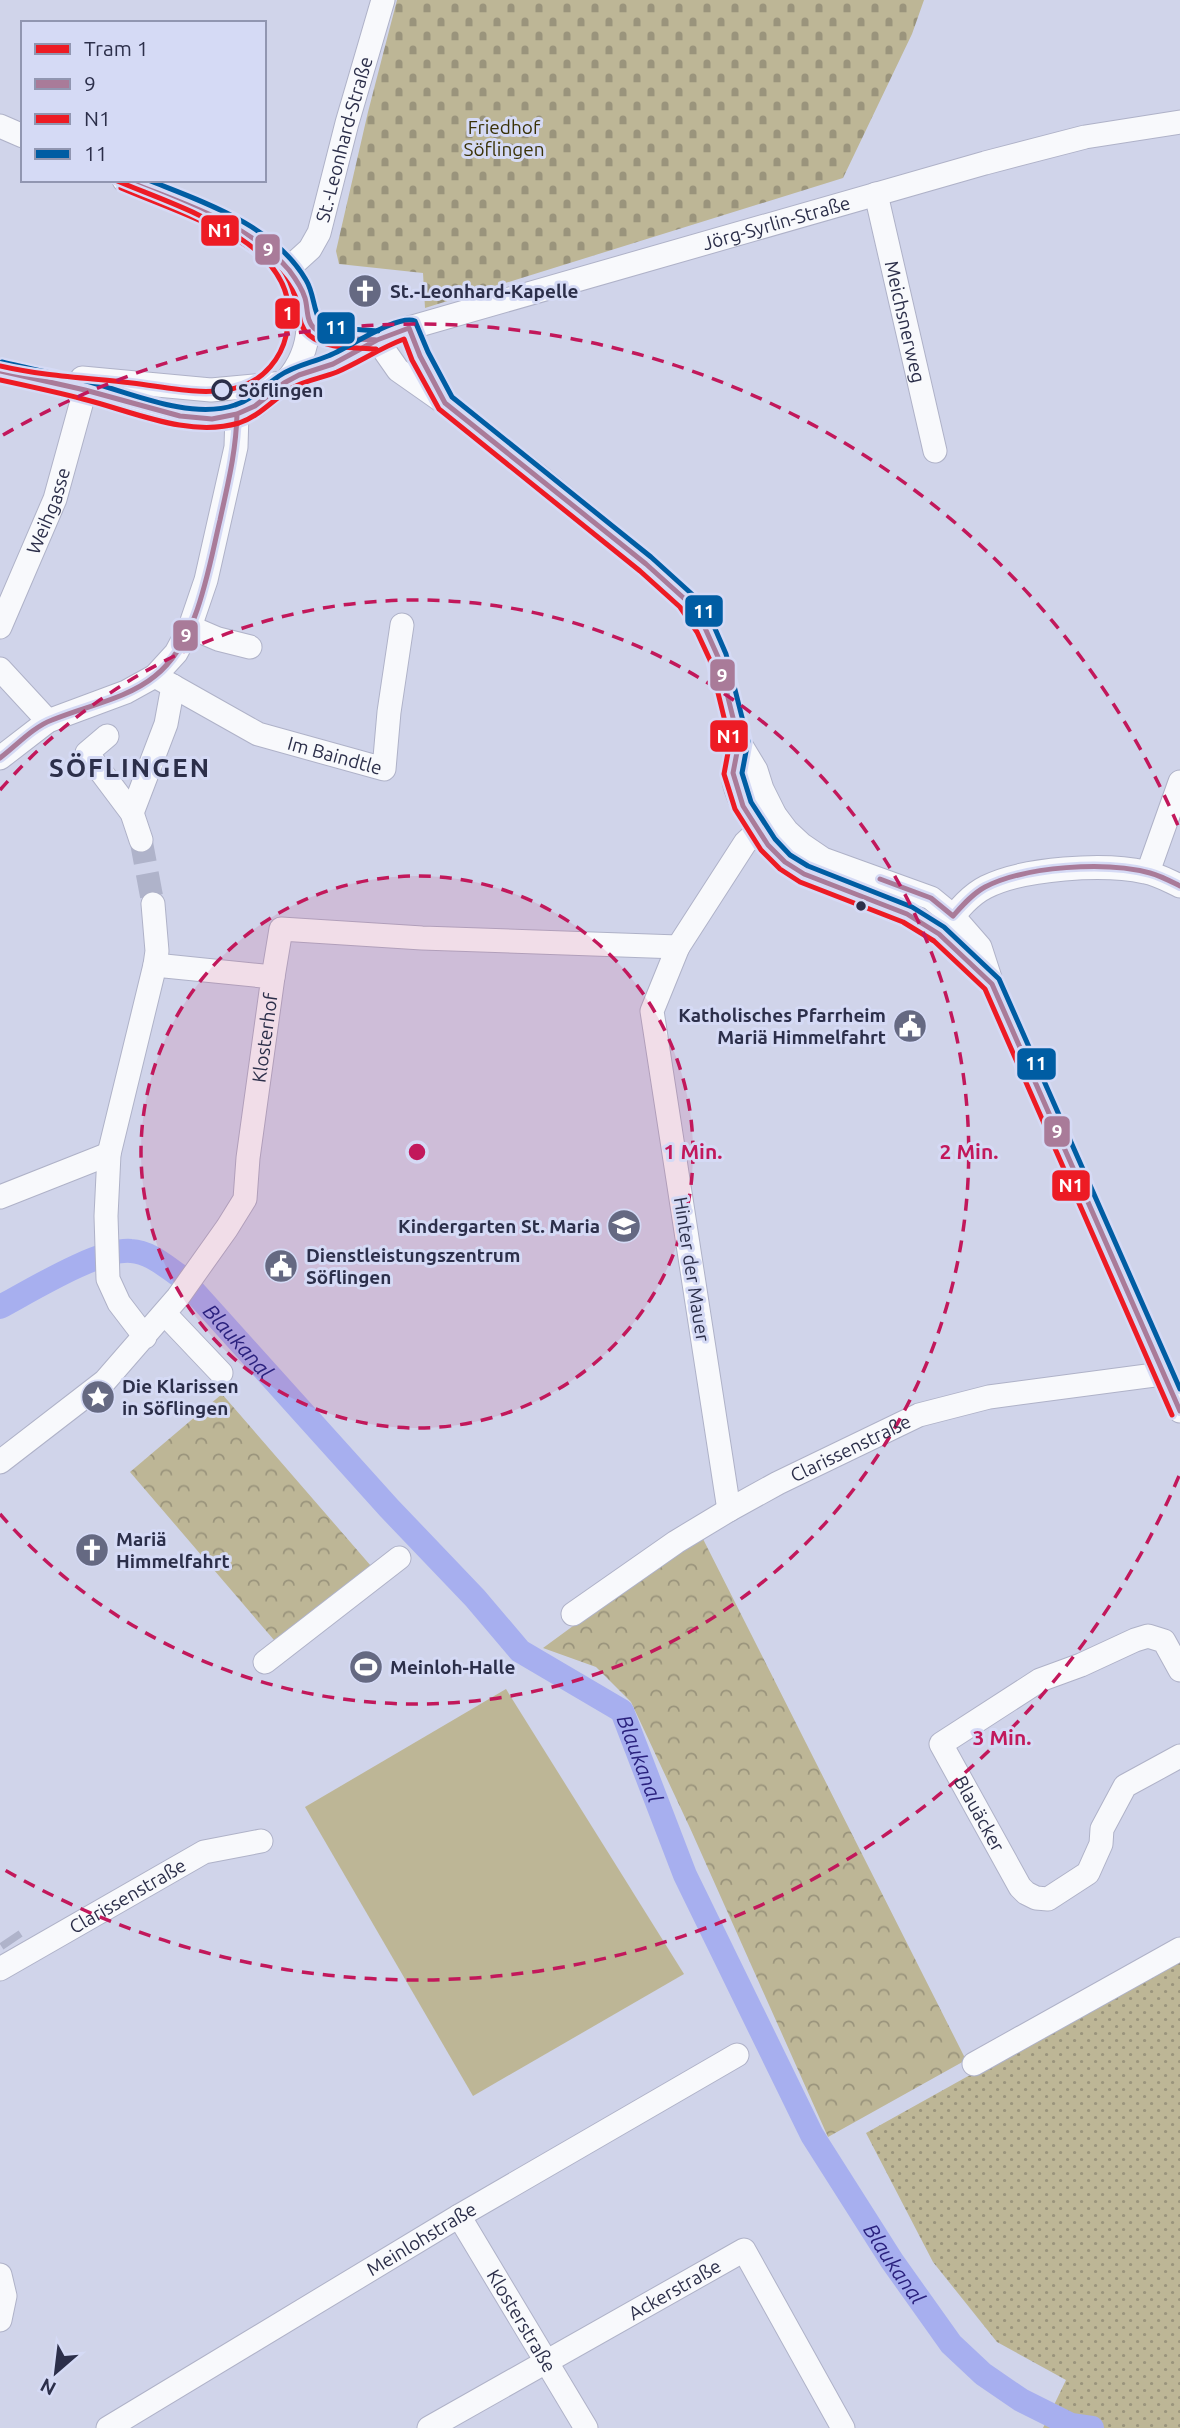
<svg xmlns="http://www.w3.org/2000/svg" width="1180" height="2428" font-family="Ubuntu,sans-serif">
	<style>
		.cemetery { fill: url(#cemetery-stones) }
		.park { fill: url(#park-crowns) }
		.garden { fill: url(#garden-dots) }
		.pitch { fill: #bdb696 }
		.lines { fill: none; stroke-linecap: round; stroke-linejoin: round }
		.canal { stroke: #a7afef; stroke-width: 24 }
		.minor-tunnel { stroke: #afb3ca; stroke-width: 23; stroke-dasharray: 23 11; stroke-linecap: butt }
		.minor-casing { stroke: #afb2c8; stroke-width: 25 }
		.minor { stroke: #f8f9fc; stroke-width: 23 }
		.bus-1-casing { stroke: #d5daf5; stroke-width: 10 }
		.bus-2-casing { stroke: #d5daf5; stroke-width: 10 }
		.bus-3-casing { stroke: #d5daf5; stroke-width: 10 }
		.bus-1 { stroke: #a97b99; stroke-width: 5 }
		.bus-2 { stroke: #ed1b24; stroke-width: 5 }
		.bus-3 { stroke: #005da3; stroke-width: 5 }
		.tram-1-casing { stroke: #d5daf5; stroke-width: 10 }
		.tram-1 { stroke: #ed1b24; stroke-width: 5 }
		.ring { fill: none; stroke: #c2185b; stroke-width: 3.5; stroke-dasharray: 12 9 }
		.stop-dot { fill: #d5daf5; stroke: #2c2f4a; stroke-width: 3.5 }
		.bus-dot { fill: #2c2f4a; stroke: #d5daf5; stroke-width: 2.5 }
		.labels { text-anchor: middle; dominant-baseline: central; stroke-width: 6; stroke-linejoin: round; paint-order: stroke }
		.park-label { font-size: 19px; fill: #3a3207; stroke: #d5daf5 }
		.street-label { font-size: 19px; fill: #2c2f4a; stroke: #d5daf5 }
		.poi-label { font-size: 19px; font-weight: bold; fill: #2c2f4a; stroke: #d5daf5; text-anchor: start }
		.stop-label { font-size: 19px; font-weight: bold; fill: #2c2f4a; stroke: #d5daf5; text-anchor: start }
		.water-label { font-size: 21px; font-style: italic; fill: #2a217e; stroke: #d5daf5 }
		.district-label { font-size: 26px; font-weight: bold; letter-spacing: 2px; fill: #2c2f4a; stroke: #d5daf5 }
		.centre { fill: #c2185b; stroke: #d5daf5; stroke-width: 3.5 }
		.ring-label { font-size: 21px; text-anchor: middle; font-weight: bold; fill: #c2185b; stroke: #d5daf5; stroke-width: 6; stroke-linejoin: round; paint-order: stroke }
		.line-badge { stroke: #d5daf5; stroke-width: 2.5 }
		.badge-label { font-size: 19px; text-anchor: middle; font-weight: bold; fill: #fff }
	</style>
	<defs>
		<pattern id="cemetery-stones" width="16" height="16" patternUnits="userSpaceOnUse" patternTransform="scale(1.75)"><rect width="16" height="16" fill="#bdb696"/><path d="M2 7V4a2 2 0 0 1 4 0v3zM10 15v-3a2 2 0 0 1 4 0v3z" fill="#9a947c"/></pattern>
		<pattern id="park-crowns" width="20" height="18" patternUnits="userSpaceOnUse" patternTransform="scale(1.75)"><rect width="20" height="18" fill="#bdb696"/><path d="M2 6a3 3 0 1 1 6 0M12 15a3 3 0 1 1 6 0" fill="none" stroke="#9a947c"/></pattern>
		<pattern id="garden-dots" width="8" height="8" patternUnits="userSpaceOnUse" patternTransform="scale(1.75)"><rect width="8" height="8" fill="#bdb696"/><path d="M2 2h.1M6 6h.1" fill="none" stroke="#9a947c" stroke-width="1.8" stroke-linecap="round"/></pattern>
	</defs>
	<rect width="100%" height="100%" fill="#d0d4ea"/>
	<path class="cemetery" d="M397 0H924L912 34 843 178 425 308 423 273 339 264 336 251 368 112Z"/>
	<path class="park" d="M222 1394 371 1566 274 1640 130 1472Z
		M700 1533 966 2060 828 2137 690 1828 631 1702 596 1667 543 1648Z"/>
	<path class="garden" d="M1180 1958V2428H1043L1066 2380 997 2342 933 2262 866 2133Z"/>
	<path class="pitch" d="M506 1689 684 1974 473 2096 305 1807Z"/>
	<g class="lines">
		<path class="canal" id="s1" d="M0 1307C30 1291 100 1248 131 1251 150 1252 165 1266 180 1276L389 1508 475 1598 520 1651 622 1711 685 1875 812 2135 892 2261 951 2344 983 2374 1021 2400 1071 2425 1092 2428"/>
		<path class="minor-tunnel" d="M141 840 153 904
			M9 1937 13 1943"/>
		<g class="minor-casing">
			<g id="minor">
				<path d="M0 126 23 136"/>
				<path d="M124 180C185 207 314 243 308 328 307 349 300 365 286 381"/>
				<path id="s2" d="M876 194 935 451"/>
				<path id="s3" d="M288 269 310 249 319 233 347 123 383 0"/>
				<path d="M309 322 323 333 377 340"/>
				<path d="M409 328 420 356 444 401"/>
				<path d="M377 340 398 370 445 403 536 474 646 564 687 601 705 628 718 657 739 742 756 770 762 789 775 815 787 831 801 844 823 859 931 898 953 916 980 947 992 984 1180 1411"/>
				<path id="s4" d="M0 371 85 390 180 416 212 419 237 414 255 406 284 383 299 375 333 364 377 340 409 328 985 163 1085 137 1180 122"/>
				<path d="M82 378 211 390 284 383"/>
				<path id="s5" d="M0 627 55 499 85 390"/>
				<path d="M190 627 218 639 250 647"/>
				<path d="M0 669 48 721"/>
				<path id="s6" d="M155 676 258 734 384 769 389 712 402 625"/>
				<path d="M107 736 87 753 132 813 141 840"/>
				<path d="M739 742C738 752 733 764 733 774 734 791 744 809 753 823 790 885 847 885 906 913 938 929 963 955 988 980"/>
				<path d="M0 758 48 721 126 692 155 676 176 653 190 627 206 580 236 447 237 414"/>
				<path d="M132 813 166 724 173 686"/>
				<path d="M1148 872 1180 782"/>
				<path d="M153 904 157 951 155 965"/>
				<path d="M944 928C956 913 968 896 986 887 1024 868 1104 863 1145 872 1157 874 1169 881 1180 886"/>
				<path d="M273 977 281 929 422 938 678 947"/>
				<path d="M0 1197 109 1154"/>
				<path d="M165 1314 221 1373"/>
				<path id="s7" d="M0 1462 105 1381 178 1297 227 1228 245 1199 248 1158 273 977 155 965 109 1154 106 1216 108 1279 119 1303 145 1337"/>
				<path d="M729 1510 652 1011 678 947 745 843 775 815"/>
				<path id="s8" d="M573 1614 676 1542 729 1510 778 1483 919 1415 989 1397 1162 1374"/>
				<path d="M265 1662 399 1558"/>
				<path id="s9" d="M1180 1670 1164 1641 1148 1636 1135 1640 1081 1665 1040 1680 941 1744 1020 1887 1026 1893 1036 1898 1048 1899 1088 1873 1101 1844 1102 1829 1125 1786 1180 1756"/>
				<path id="s10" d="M0 1969 204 1852 261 1841"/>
				<path d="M974 2064 1180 1949"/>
				<path id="s11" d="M459 2216 586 2428"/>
				<path d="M0 2275 5 2296 0 2320"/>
				<path id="s12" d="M108 2428 459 2216 737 2055"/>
				<path id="s13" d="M429 2428 744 2250 843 2428"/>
			</g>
		</g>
		<use href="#minor" class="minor"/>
		<g class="bus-1-casing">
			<path id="bus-1" d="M125 180C180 203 248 222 289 270 295 278 302 288 305 298 308 308 306 321 314 328 330 342 358 338 377 340
				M0 371 85 390 180 416 212 419 237 414 255 406 284 383 299 375 333 364 377 340 409 328 420 356 445 403 646 564 687 601 705 628 718 657 739 742 733 773 743 806 768 845 785 862 804 874 907 914 939 934 992 984 1180 1411
				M0 758C16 746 33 727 52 720 85 706 127 699 155 676 198 642 208 570 220 520 228 483 236 452 237 414
				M880 879 931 898 953 916C962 906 972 894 985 887 1026 866 1106 861 1150 873 1161 876 1170 881 1180 886"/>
		</g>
		<g class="bus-2-casing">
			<path id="bus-2" d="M121 188C168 208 219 224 260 255 275 267 291 282 297 301 300 313 298 326 309 335 327 350 355 347 376 349
				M0 380C28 386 56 392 83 399 132 411 188 438 239 423 260 416 273 399 292 388 306 380 322 378 337 372 360 362 380 348 404 339L412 360 439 409 640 571 680 607 697 632 710 660 730 742 724 774 735 809 761 850 780 869 800 882 903 922 934 941 985 989 1172 1415"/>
		</g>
		<g class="bus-3-casing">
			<path id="bus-3" d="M148 180C203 202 274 225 306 280 314 293 313 309 320 321L337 328 378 331
				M2 362C31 369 61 375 90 382 133 394 192 420 235 405 252 400 264 386 279 376 294 366 311 363 328 356 347 349 397 314 415 321L428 352 452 397 651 557 694 596 713 624 726 654 748 741 742 773 751 802 775 839 790 855 808 866 912 907 944 927 999 979 1180 1389"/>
		</g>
		<use href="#bus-1" class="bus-1"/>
		<use href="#bus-2" class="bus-2"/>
		<use href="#bus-3" class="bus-3"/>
		<g class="tram-1-casing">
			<path id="tram-1" d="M0 366C43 376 88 378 132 383 167 387 208 398 242 386 264 379 281 358 286 336 311 244 177 207 115 180"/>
		</g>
		<use href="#tram-1" class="tram-1"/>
	</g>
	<circle cx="417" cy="1152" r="276" fill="#c2185b" fill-opacity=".12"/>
	<g class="ring">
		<circle cx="417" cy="1152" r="276"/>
		<path d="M0 790A552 552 0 1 1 0 1514"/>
		<path d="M1179 1476A828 828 0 0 1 3 1869M3 435A828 828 0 0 1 1179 828"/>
	</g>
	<defs>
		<g id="church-disc" transform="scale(1.75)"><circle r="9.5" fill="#656982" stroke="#d5daf5"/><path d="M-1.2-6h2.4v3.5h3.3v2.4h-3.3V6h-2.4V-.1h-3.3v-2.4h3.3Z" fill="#fff"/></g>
		<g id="civic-disc" transform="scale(1.75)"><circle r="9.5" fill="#656982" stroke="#d5daf5"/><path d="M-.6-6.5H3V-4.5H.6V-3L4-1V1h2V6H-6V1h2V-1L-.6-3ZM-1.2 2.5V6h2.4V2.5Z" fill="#fff"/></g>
		<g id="school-disc" transform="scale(1.75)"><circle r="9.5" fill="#656982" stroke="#d5daf5"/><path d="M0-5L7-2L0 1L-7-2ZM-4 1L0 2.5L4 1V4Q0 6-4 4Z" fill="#fff"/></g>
		<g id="sight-disc" transform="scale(1.75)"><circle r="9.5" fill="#656982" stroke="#d5daf5"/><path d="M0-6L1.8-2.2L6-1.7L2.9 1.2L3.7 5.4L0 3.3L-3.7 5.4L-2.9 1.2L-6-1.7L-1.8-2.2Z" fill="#fff"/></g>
		<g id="stadium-disc" transform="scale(1.75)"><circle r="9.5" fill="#656982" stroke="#d5daf5"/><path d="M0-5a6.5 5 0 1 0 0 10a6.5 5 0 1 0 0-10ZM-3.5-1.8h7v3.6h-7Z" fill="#fff"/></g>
	</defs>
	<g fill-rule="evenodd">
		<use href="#church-disc" x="365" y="291"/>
		<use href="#civic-disc" x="910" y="1026"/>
		<use href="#school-disc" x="624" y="1226"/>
		<use href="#civic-disc" x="281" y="1266"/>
		<use href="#sight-disc" x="98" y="1397"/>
		<use href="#church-disc" x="92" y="1550"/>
		<use href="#stadium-disc" x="366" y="1667"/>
	</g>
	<circle class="stop-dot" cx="222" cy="390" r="9"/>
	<circle class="bus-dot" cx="861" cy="906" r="6"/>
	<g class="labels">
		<g class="park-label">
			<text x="504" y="127">Friedhof<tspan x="504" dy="22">Söflingen</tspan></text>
		</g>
		<g class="street-label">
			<text stroke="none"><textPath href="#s3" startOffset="145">St.-Leonhard-Straße</textPath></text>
			<text stroke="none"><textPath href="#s4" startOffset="819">Jörg-Syrlin-Straße</textPath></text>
			<text stroke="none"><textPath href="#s2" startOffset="131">Meichsnerweg</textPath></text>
			<text stroke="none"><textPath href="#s5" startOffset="126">Weihgasse</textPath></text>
			<text stroke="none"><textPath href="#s6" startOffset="198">Im Baindtle</textPath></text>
			<text stroke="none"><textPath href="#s7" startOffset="525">Klosterhof</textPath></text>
			<text transform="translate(692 1269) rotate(81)">Hinter der Mauer</text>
			<text stroke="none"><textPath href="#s8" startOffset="324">Clarissenstraße</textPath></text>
			<text stroke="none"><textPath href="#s9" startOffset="364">Blauäcker</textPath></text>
			<text stroke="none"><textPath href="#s10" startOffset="147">Clarissenstraße</textPath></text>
			<text stroke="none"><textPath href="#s12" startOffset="366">Meinlohstraße</textPath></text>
			<text stroke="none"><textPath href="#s13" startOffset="282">Ackerstraße</textPath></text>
			<text stroke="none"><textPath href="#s11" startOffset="122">Klosterstraße</textPath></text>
		</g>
		<g class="poi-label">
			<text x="390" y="291">St.-Leonhard-Kapelle</text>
			<text x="886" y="1015" text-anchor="end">Katholisches Pfarrheim<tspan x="886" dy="22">Mariä Himmelfahrt</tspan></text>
			<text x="600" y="1226" text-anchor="end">Kindergarten St. Maria</text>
			<text x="306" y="1255">Dienstleistungszentrum<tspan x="306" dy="22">Söflingen</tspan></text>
			<text x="122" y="1386">Die Klarissen<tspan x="122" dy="22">in Söflingen</tspan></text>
			<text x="116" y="1539">Mariä<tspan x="116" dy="22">Himmelfahrt</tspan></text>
			<text x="390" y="1667">Meinloh-Halle</text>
		</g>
		<g class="stop-label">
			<text x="238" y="390">Söflingen</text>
		</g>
		<g class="water-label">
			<text stroke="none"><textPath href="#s1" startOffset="287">Blaukanal</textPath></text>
			<text stroke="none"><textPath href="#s1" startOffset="875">Blaukanal</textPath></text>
			<text stroke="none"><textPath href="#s1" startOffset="1442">Blaukanal</textPath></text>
		</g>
		<g class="district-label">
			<text x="130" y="767">SÖFLINGEN</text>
		</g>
	</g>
	<circle cx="417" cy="1152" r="10" class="centre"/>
	<g class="ring-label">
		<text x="693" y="1159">1 Min.</text>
		<text x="969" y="1159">2 Min.</text>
		<text x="1002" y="1745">3 Min.</text>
	</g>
	<g class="line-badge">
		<rect x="200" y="214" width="40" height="33" rx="7" fill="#ed1b24"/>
		<rect x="254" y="233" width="27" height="33" rx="7" fill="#a97b99"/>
		<rect x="274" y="297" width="27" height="33" rx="7" fill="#ed1b24"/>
		<rect x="316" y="311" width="40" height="34" rx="7" fill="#005da3"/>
		<rect x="684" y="594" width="40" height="34" rx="7" fill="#005da3"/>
		<rect x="172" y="619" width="27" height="33" rx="7" fill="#a97b99"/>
		<rect x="709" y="658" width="27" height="34" rx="7" fill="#a97b99"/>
		<rect x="709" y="719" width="40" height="34" rx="7" fill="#ed1b24"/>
		<rect x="1016" y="1047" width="41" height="34" rx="7" fill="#005da3"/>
		<rect x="1043" y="1115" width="28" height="33" rx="7" fill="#a97b99"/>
		<rect x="1051" y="1169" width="40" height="33" rx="7" fill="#ed1b24"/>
	</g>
	<g class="badge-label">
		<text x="220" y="237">N1</text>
		<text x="268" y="256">9</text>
		<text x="288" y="320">1</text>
		<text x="336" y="334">11</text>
		<text x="704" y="618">11</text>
		<text x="186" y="642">9</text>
		<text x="722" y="682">9</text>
		<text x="729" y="743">N1</text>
		<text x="1036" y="1070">11</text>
		<text x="1057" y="1138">9</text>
		<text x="1071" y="1192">N1</text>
	</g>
	<rect x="21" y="21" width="245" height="161" fill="#d5daf5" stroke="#9196b1" stroke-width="2"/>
	<rect x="35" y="44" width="35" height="10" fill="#ed1b24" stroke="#9196b1" stroke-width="2"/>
	<text x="84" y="56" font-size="21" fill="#2c2f4a">Tram 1</text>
	<rect x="35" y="79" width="35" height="10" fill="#a97b99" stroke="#9196b1" stroke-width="2"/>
	<text x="84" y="91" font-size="21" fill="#2c2f4a">9</text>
	<rect x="35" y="114" width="35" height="10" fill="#ed1b24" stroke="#9196b1" stroke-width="2"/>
	<text x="84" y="126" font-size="21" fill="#2c2f4a">N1</text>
	<rect x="35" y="149" width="35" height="10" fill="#005da3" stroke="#9196b1" stroke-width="2"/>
	<text x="84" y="161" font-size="21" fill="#2c2f4a">11</text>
	<g transform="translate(56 2372) rotate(208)" stroke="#d5daf5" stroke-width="5" paint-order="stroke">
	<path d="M0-5L12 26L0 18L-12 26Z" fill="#2c2f4a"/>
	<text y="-10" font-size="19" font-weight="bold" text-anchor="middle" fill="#2c2f4a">N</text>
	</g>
</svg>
